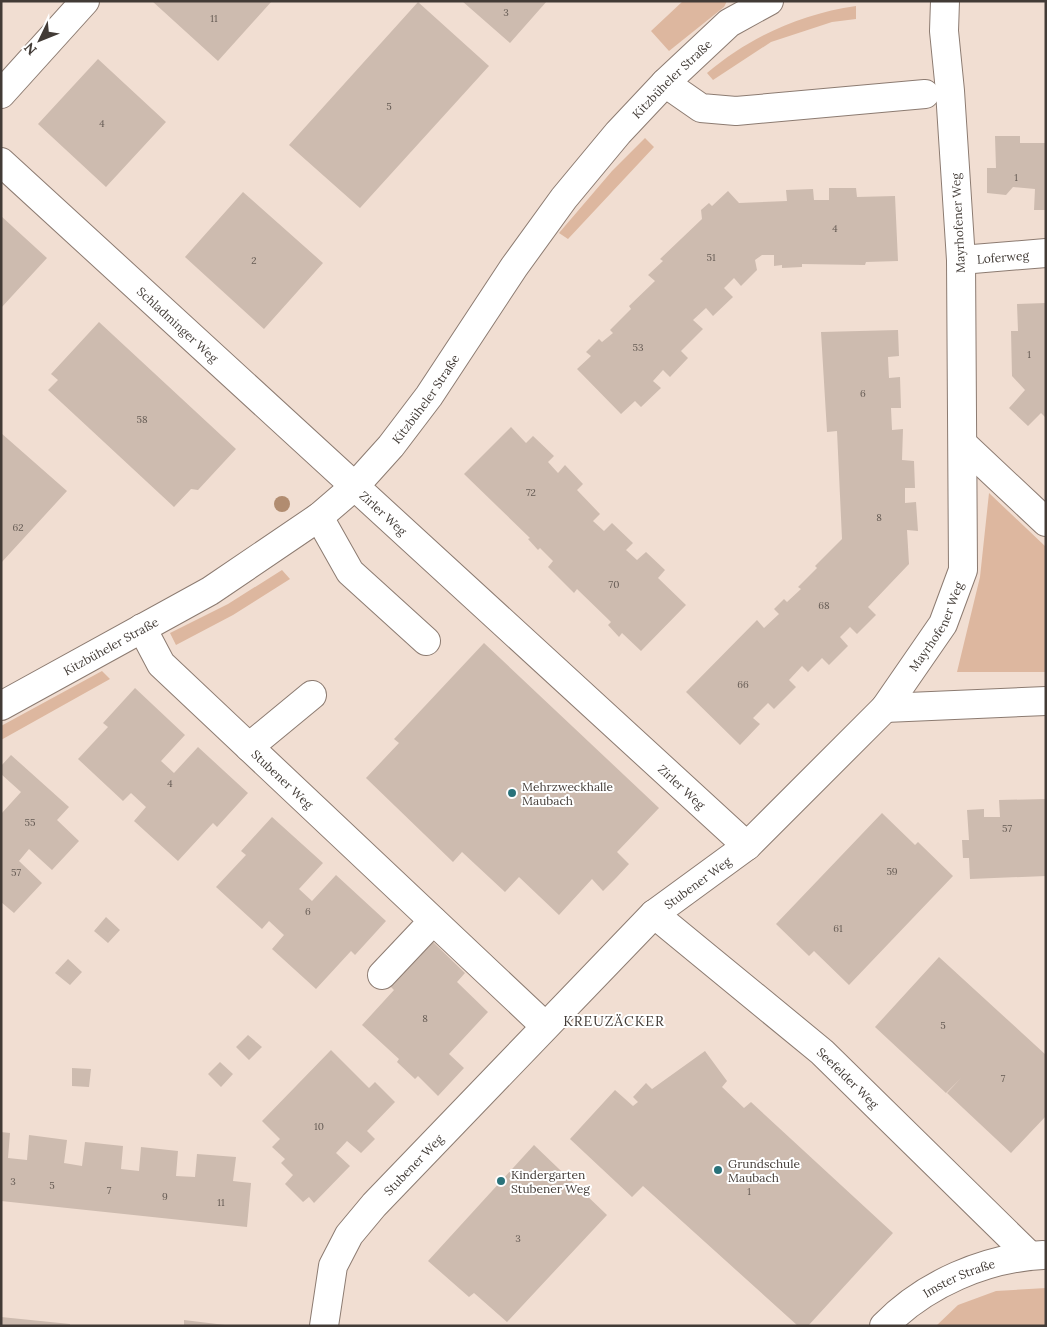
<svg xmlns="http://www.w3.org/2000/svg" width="1047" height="1327" font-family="Lora,serif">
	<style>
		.green { fill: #ddb79f }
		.building { fill: #cdbbaf }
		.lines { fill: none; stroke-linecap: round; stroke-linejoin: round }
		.minor-casing { stroke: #8c7b71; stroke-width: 30 }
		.minor { stroke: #fff; stroke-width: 28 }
		.tree { fill: #b18c70 }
		.poi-dot { fill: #29727a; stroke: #fff; stroke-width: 2 }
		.labels { text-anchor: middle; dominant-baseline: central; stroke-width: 4; stroke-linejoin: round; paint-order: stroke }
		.number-label { font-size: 10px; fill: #655b54 }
		.street-label { font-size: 12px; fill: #423b36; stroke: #fff }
		.poi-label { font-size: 12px; fill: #423b36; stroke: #fff; text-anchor: start }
		.neighbourhood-label { font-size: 14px; letter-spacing: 1px; fill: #423b36; stroke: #fff }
	</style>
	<rect width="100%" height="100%" fill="#f1ded2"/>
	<path class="green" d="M683 1H727L724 7 669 51 651 31Z
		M856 6V19L832 22 771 42 713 80 707 73C750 37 800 14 856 6Z
		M645 138 654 147 568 239 559 233 612 171Z
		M989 493 1046 547V672H957L980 577Z
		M282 570 290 579 233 615 176 645 170 633 228 604Z
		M102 671 110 679 1 740V726Z
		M1046 1288V1326H936L958 1305 996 1291Z"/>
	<path class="building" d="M152 1H272L218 61Z
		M462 1H547L510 43Z
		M418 2 489 66 360 208 289 145Z
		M98 59 166 122 106 187 38 124Z
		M995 136H1020V143H1046V210H1034L1035 189 1013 187 1006 195 987 193V168H996Z
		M829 188H856L857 197 895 196 898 261 866 262 865 265 802 264V267L782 268V265L774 266V255H762L755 260 757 270 741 286 734 278 724 288 733 297 713 316 706 308 693 320 703 329 681 351 688 358 670 377 663 370 653 381 661 388 641 407 635 401 621 414 577 369 591 356 586 352 599 339 602 342 613 333 610 330 631 309 629 306 655 281 648 275 663 261 660 259 702 219 701 210 709 203 712 206 728 191 739 203 787 201 786 190 813 189 814 200H829Z
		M243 192 323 263 264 329 185 257Z
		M1 216 47 258 1 308Z
		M1046 303V418L1041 413 1028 426 1009 408 1025 390 1012 376 1011 331H1018L1017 304Z
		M99 322 236 449 198 490 191 489 174 507 48 390 58 380 51 374Z
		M898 330 899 356 888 357 889 378 900 377 901 408H891L892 430 903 429 902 460 914 461 915 488H905V503L916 502 918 531 907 530 909 564 868 607 876 615 857 634 850 627 840 637 848 646 829 665 822 658 808 672 802 666 789 680 796 687 774 709 768 703 753 718 760 724 740 745 686 692 757 620 764 628 779 614 774 609 784 599 787 602 801 589 798 587 817 568 815 566 842 539 837 431 827 432 821 332Z
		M511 427 526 443 533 436 554 456 548 462 558 473 565 465 583 484 577 490 600 514 593 521 604 531 612 523 633 543 626 550 637 560 646 552 665 570 658 578 686 605 641 651 622 633 619 637 608 625 611 622 577 589 574 593 548 567 553 561 540 548 538 550 528 539 530 538 464 474Z
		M1 433 67 491 1 563Z
		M484 643 659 808 617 852 629 864 616 878 603 891 592 879 559 915 519 877 505 892 462 852 453 862 366 778 399 743 394 739Z
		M135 688 185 735 161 761 174 773 198 747 248 793 217 827 213 823 178 861 134 821 146 807 131 793 123 801 78 759 108 727 103 723Z
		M11 755 69 807 57 820 79 841 52 870 29 849 19 861 42 883 14 913 1 902V814L21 792 1 774V766Z
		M1046 799V876L970 879 969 858H963L962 840H969L967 810 984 809V817H1000L999 800Z
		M882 813 915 845 918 842 953 876 849 985 814 951 809 956 776 924Z
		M272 817 323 863 299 889 312 901 336 875 386 921 355 955 351 951 316 989 272 949 284 935 269 921 262 929 216 887 246 855 241 851Z
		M106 917 120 930 108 943 94 931Z
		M431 940 465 973 457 982 488 1012 449 1054 464 1068 438 1096 418 1076 415 1079 397 1062 399 1059 362 1025 394 990 389 985Z
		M939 957 1046 1055V1116L1011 1153 947 1093 961 1078 946 1093 875 1027Z
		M68 959 82 972 70 985 55 973Z
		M248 1035 262 1047 249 1060 236 1047Z
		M331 1050 369 1088 375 1082 395 1102 367 1131 375 1139 361 1153 347 1141 336 1153 350 1166 314 1203 309 1197 303 1202 285 1184 293 1175 281 1163 285 1159 272 1147 280 1139 262 1121Z
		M705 1051 727 1081 722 1087 744 1108 751 1102 893 1233 808 1326H798L643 1186 632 1197 570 1139 615 1090 633 1106 638 1102 633 1097 646 1083 652 1089Z
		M220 1062 233 1074 221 1087 208 1074Z
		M72 1068 91 1069 89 1087 72 1086Z
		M1 1132 10 1133 8 1158 27 1160 29 1135 67 1140 64 1163 82 1166 85 1142 123 1146 121 1169 139 1171 141 1147 178 1151 176 1176 195 1177 197 1154 236 1157 233 1181 251 1183 247 1227 1 1201Z
		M534 1145 607 1215 507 1322 474 1293 469 1297 428 1261Z
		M1 1317 70 1324V1326H1Z
		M184 1320 225 1325V1326H184Z"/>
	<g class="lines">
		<g class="minor-casing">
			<g id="minor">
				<path d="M665 83 701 108 736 111 925 94"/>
				<path d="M1 94 85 1"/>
				<path id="s1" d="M1 162 747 846 885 708 943 624 963 570 961 260 950 91 944 31 945 1"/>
				<path id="s2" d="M961 260 1046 253"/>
				<path d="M964 445 1046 522"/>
				<path d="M319 517 350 572 426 641"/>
				<path id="s3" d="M142 628 161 664 545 1026"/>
				<path id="s4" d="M1 706 210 591 319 517 355 486 391 446 429 396 514 267 564 198 618 133 665 83 729 23 769 1"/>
				<path d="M885 708 1046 701"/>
				<path d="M249 747 312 695"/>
				<path id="s5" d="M654 914 822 1052 1029 1255"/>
				<path d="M382 975 433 921"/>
				<path id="s6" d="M324 1326 333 1266 349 1235 374 1205 654 914 747 846"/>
				<path id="s7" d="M884 1326C925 1284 985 1258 1043 1255"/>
			</g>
		</g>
		<use href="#minor" class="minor"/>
	</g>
	<circle class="tree" cx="282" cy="504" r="8"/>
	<g class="poi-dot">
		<circle cx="512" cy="793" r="5"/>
		<circle cx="718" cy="1170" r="5"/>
		<circle cx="501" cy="1181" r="5"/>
	</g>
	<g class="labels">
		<g class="number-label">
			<text x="506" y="12">3</text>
			<text x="214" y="18">11</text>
			<text x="389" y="106">5</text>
			<text x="102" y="123">4</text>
			<text x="1016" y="177">1</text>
			<text x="835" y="228">4</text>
			<text x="711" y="257">51</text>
			<text x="254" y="260">2</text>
			<text x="638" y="347">53</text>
			<text x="1029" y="354">1</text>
			<text x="863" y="393">6</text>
			<text x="142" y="419">58</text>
			<text x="531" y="492">72</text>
			<text x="879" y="517">8</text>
			<text x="18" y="527">62</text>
			<text x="614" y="584">70</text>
			<text x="824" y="605">68</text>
			<text x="743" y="684">66</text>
			<text x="170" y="783">4</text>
			<text x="30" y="822">55</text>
			<text x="1007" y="828">57</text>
			<text x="892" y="871">59</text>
			<text x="16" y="872">57</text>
			<text x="308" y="911">6</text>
			<text x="838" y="928">61</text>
			<text x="425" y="1018">8</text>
			<text x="943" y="1025">5</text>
			<text x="1003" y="1078">7</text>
			<text x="319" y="1126">10</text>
			<text x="13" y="1181">3</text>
			<text x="52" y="1185">5</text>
			<text x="109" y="1190">7</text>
			<text x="749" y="1191">1</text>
			<text x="165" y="1196">9</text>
			<text x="221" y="1202">11</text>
			<text x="518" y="1238">3</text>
		</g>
		<g class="street-label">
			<text stroke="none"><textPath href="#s4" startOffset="935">Kitzbüheler Straße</textPath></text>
			<text transform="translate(958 223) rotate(-93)">Mayrhofener Weg</text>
			<text stroke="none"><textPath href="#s2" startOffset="42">Loferweg</textPath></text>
			<text stroke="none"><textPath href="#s1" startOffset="240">Schladminger Weg</textPath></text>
			<text stroke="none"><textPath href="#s4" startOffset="530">Kitzbüheler Straße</textPath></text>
			<text stroke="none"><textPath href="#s1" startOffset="519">Zirler Weg</textPath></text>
			<text stroke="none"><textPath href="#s1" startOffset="1304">Mayrhofener Weg</textPath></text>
			<text stroke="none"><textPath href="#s4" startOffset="125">Kitzbüheler Straße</textPath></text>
			<text stroke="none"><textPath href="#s3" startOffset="208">Stubener Weg</textPath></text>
			<text stroke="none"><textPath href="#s1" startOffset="924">Zirler Weg</textPath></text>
			<text stroke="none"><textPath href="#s6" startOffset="592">Stubener Weg</textPath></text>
			<text stroke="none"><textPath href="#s5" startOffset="254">Seefelder Weg</textPath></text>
			<text stroke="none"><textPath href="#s6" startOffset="191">Stubener Weg</textPath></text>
			<text stroke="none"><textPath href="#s7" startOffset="90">Imster Straße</textPath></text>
		</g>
		<g class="poi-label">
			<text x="522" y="786">Mehrzweckhalle<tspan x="522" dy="14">Maubach</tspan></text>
			<text x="728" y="1163">Grundschule<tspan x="728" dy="14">Maubach</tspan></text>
			<text x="511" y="1174">Kindergarten<tspan x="511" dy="14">Stubener Weg</tspan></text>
		</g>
		<g class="neighbourhood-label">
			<text x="614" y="1021">KREUZÄCKER</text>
		</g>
	</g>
	<rect width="1047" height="1327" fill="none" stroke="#423b36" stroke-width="5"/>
	<g transform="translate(40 40) rotate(227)" stroke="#ffffff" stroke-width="4" paint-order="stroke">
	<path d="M0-4L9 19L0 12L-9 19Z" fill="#423b36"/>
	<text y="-8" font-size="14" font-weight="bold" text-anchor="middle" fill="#423b36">N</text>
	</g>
</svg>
